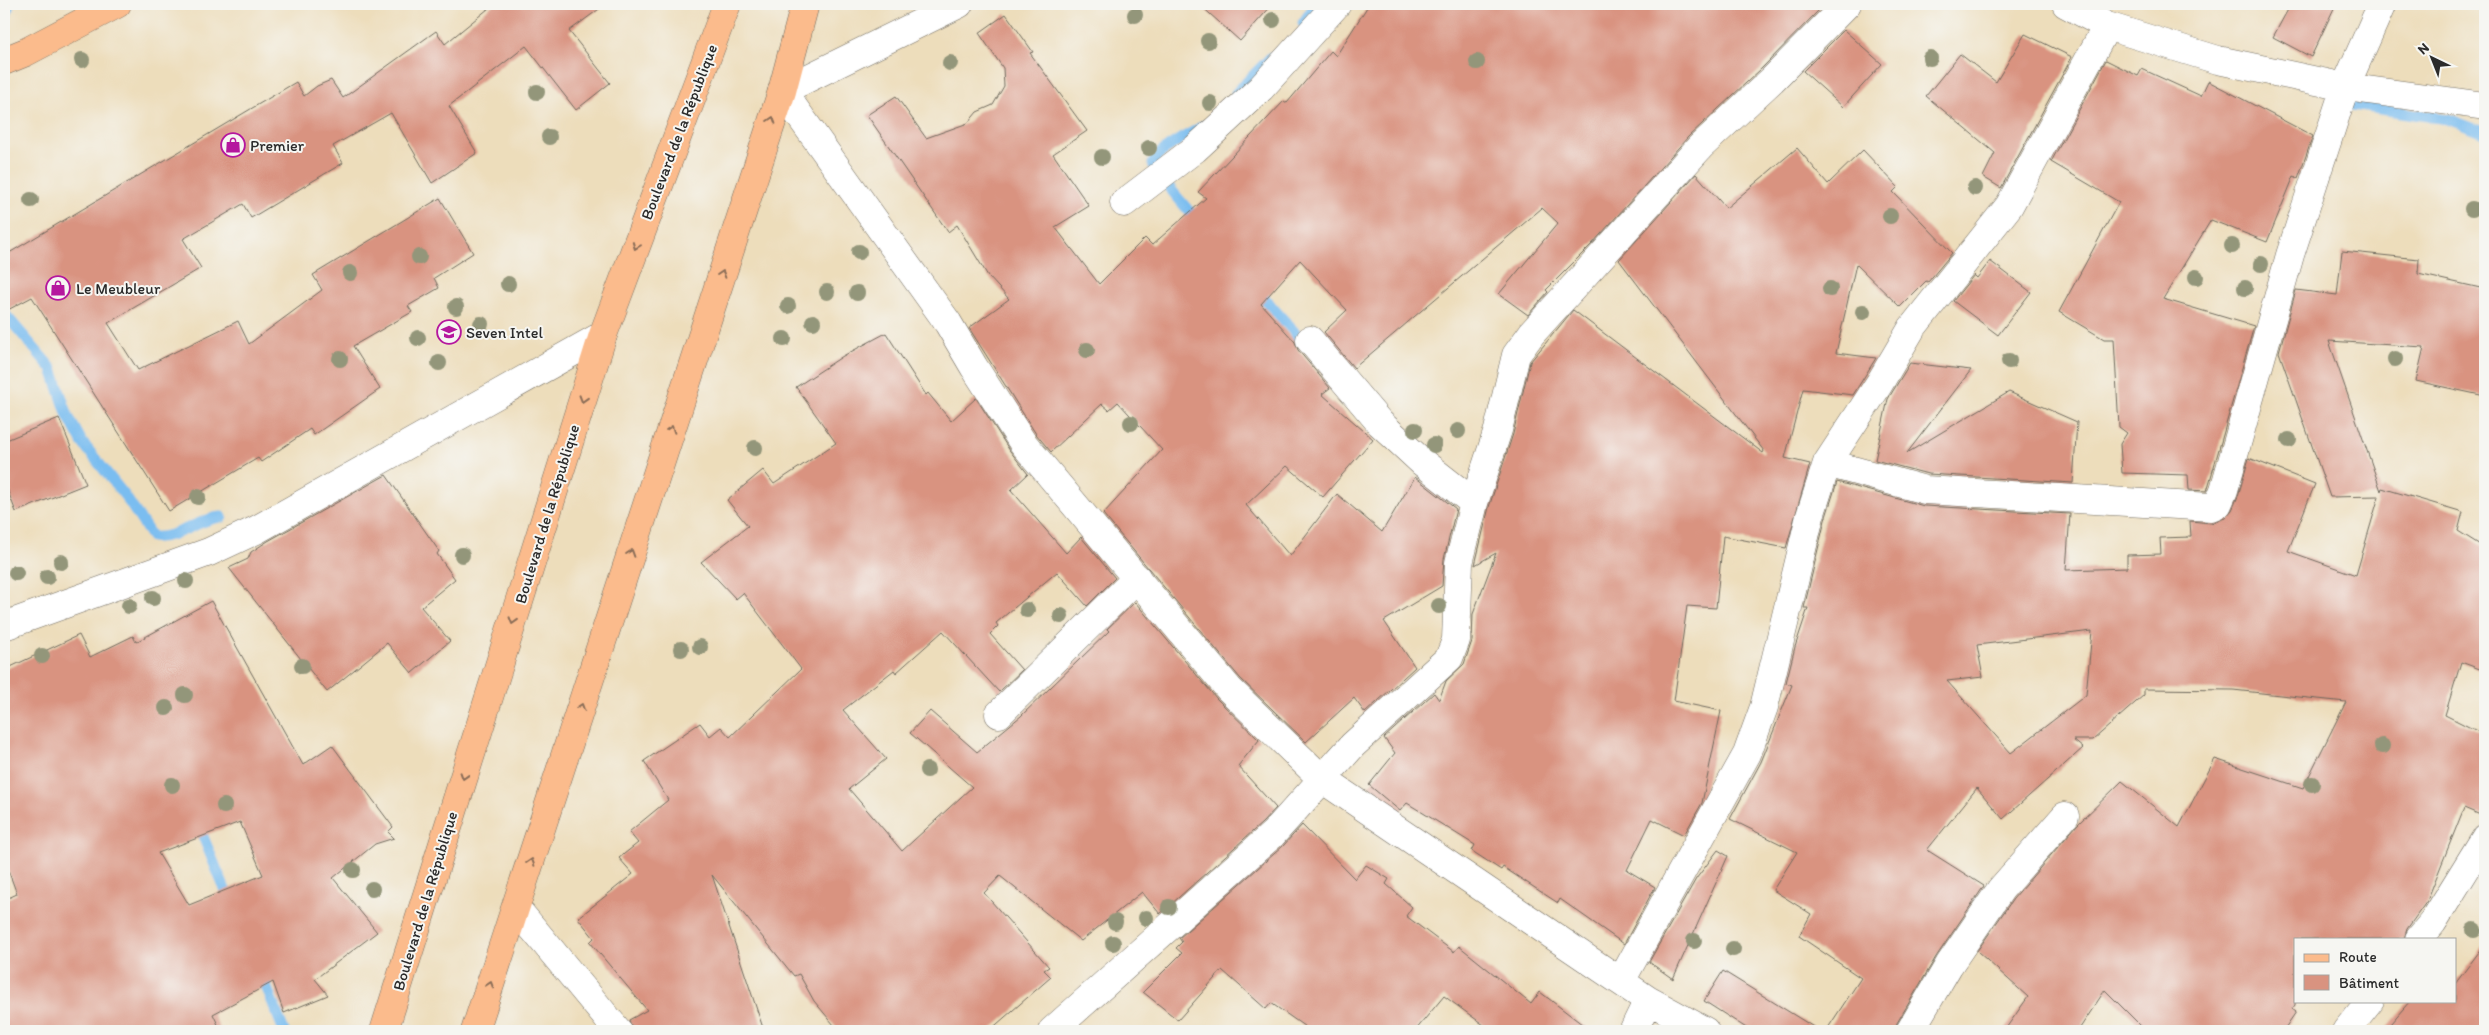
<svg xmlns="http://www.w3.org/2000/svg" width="2489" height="1035" font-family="Itim,sans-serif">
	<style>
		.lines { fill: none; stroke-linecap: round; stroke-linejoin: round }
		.stream { stroke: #7abdf0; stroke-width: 11 }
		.building { fill: #d99380; fill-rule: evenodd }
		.street-casing { stroke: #6f695d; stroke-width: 29 }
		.primary-casing { stroke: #6f695d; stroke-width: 29 }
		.street { stroke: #fff; stroke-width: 28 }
		.primary { stroke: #fbbb8c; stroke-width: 28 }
		.tree { fill: #93967a }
		.oneway { stroke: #896c57 }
		.labels { text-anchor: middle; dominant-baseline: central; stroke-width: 4; stroke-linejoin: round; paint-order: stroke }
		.street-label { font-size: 16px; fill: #2b2b2b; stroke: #f6f6f2 }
		.poi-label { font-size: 16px; fill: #2b2b2b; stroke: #f6f6f2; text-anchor: start }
	</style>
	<rect width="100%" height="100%" fill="#f6f6f2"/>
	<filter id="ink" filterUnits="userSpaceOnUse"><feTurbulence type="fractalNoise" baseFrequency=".02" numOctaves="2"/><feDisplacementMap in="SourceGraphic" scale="10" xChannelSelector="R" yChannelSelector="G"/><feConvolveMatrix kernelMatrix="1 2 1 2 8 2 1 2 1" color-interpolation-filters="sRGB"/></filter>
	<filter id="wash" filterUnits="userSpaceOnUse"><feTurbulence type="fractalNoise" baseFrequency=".0096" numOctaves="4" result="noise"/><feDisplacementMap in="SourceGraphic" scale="20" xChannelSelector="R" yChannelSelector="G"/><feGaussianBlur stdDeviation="1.12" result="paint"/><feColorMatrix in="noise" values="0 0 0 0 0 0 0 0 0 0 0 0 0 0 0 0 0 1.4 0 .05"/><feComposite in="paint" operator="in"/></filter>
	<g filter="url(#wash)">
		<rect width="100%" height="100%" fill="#edddbb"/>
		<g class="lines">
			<path class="stream" d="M4 23 9 4
				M1303 23 1316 4
				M1236 93 1270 58
				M2339 103 2448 119 2485 133
				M1156 170 1153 164C1157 149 1190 135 1203 126
				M1168 186 1199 223
				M1255 288 1306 345
				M4 313 52 369 68 416 82 442 125 496 152 537C176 540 199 518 222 517
				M197 822 231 904
				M260 971 284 1031"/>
		</g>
		<g id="blocks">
			<path class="building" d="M494 4H606L569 31 610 83 576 110 526 46 449 106 477 153 432 183 391 113 333 146 343 163 251 218 243 204 183 239 201 268 108 323 138 370 238 321 249 344 322 290 313 275 440 198 473 253 434 278 439 288 408 306 412 312 353 346 380 389 314 435 310 429 261 462 258 458 169 511 32 297 4 312V256L296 82 304 96 317 86 331 80 343 98 436 31 445 44Z
				M1199 4H1273L1240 41Z
				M1369 4H1815L1820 9 1761 69 1688 137 1592 244 1546 290 1548 292 1528 315 1499 294 1558 223 1542 208 1354 368 1324 332 1347 310 1300 260 1261 304 1295 342 1298 350 1330 388 1322 394 1373 439 1323 497 1287 466 1246 505 1290 556 1337 494 1382 532 1415 477 1456 509 1444 559 1442 586 1384 621 1415 667 1365 713 1354 698 1306 742 1240 678 1103 514 1162 450 1118 402 1109 410 1102 404 1051 452 1036 434 969 328 1009 299 988 276 957 225 948 232 867 115 896 96 926 138 968 123 977 112 993 105 1004 86 1003 68 979 33 1006 14 1033 52 1030 53 1087 131 1053 154 1089 206 1055 227 1099 284 1145 238 1152 245 1206 198 1198 192 1284 101 1287 103 1331 51 1336 56Z
				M2291 4H2336L2311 57 2273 37Z
				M1844 30 1882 64 1843 107 1803 71Z
				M2025 34 2072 57 2001 188 1983 177 1995 153 1926 96 1960 54 1996 82Z
				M2106 60 2138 76 2142 69 2201 96 2208 81 2313 136 2298 178 2294 176 2267 242 2211 220 2163 299 2254 326 2207 491 2189 490 2188 475 2122 473 2120 444 2127 433 2119 427 2114 339H2104L2059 312 2119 202 2051 162Z
				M1797 148 1828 184 1863 150 1898 187 1893 192 1952 253 1928 282 1926 281 1900 307 1856 264 1836 353 1876 358 1853 395 1803 389 1785 458 1810 464 1786 548 1723 536 1716 608 1687 606 1674 701 1721 711 1702 803 1684 835 1652 819 1627 870 1655 887 1624 944 1560 899 1558 903 1503 867 1501 870 1472 851 1475 845 1407 803 1400 811 1369 785 1395 753 1384 738 1434 693 1439 700 1446 681 1464 664 1472 641 1473 614 1496 553 1475 565 1489 507 1513 434 1530 362 1573 310 1763 453 1764 451 1619 260 1696 174 1726 208Z
				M2342 251 2419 259 2418 274 2485 289V396L2416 381 2424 347 2329 341 2381 491 2382 488 2463 512 2458 531 2485 548V671L2461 662 2445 715 2485 735V817L2464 808 2427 901 2407 929 2404 939H2295V1005L2292 1009 2296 1012 2283 1031H2146L2105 990 2078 1031H2004L2028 997 1977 951 2013 899 2077 825 2122 781 2179 827 2215 759 2303 788 2346 702 2233 690 2144 689V695L2093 740H2073L2083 748 2003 819 1977 788 1927 850 1984 886 1936 957 1897 1023 1894 1031H1826L1861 978 1799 936 1811 914 1773 890 1797 852 1730 819 1761 762 1792 685 1786 683 1795 647 1808 608H1804L1825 520 1837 482 1924 506 2070 514 2066 570 2127 568V555L2161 554 2160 538 2191 537 2190 521 2211 523 2225 518 2232 510 2238 496 2249 458 2315 484 2288 551 2356 575 2379 496 2330 497 2279 352 2296 290 2337 295ZM2092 631 2086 695 2011 753 1947 681 1983 677 1977 645Z
				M1990 261 2031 292 1998 335 1953 301 1974 275 1977 278Z
				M886 333 926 395 928 393 951 421 976 398 1010 451 1028 474 1011 490 1066 553 1081 537 1115 578 1087 606 1057 572 996 623 998 626 990 634 1022 670 999 692 943 631 896 673 894 670 843 710 886 759 849 789 902 851 972 787 910 733 930 711 977 752 1021 716 1109 631 1107 629 1135 602 1217 699 1259 740 1238 766 1276 808 1262 823 1160 914 1142 892 1081 941 1000 876 984 893 1049 967 1044 970 1051 977 989 1031H839L814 1001 799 974 794 976 712 875 764 1031H633L629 1020 647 1010 590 942 594 938 578 918 633 874 619 858 638 843 629 832 668 800 644 761 700 723 710 736 721 727 730 737 801 669 743 593 736 599 701 562 748 526 727 500 763 470 774 484 836 443 796 387 843 356Z
				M1910 363 1971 370 1907 453 2009 392 2077 422 2073 483 1928 474 1875 460 1888 399Z
				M59 418 86 484 16 512 4 481V441Z
				M386 475 439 551 437 554 455 579 421 607 450 641 412 673 387 643 327 692 229 568 248 559 251 552 268 541Z
				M211 601 303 765 332 745 393 827 388 832 394 838 375 844 333 878 377 932 315 979 328 995 284 1013 273 982 213 1014 221 1031H4V900L17 894 4 859V670L79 635 90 657 133 636 136 642ZM240 822 263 875 189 905 158 853Z
				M1302 825 1355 879 1366 865 1389 879 1386 884 1412 907 1406 916 1454 952 1459 946 1531 1004 1540 992 1591 1031H1492L1444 996 1415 1031H1311L1271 1003 1266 1009 1222 970 1178 1020 1143 992 1182 953 1176 948 1182 942 1179 938 1283 846Z
				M1718 850 1728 856 1673 979 1649 962 1696 879Z
				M2485 944V1031H2384L2410 1001H2455V984Z
				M1723 971 1820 1031H1751L1704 1001Z"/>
		</g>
	</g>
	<g filter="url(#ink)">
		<use href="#blocks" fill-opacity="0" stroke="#6f695d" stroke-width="1"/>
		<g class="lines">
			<g class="street-casing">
				<path id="street" d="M959 4 782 91 948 323 974 367 1023 443 1229 689 1322 779 1648 1000 1705 1031
					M2066 4 2107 26 2218 60 2345 87 2485 106
					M1124 203 1195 149 1261 88 1337 4
					M1827 463 1925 490 2211 507 2218 504 2224 490 2290 255 2345 87 2382 4
					M1474 503 1498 430 1516 355 1532 333 1700 147 1772 80 1847 4
					M4 626 209 552 256 530 603 335
					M999 714 1137 578
					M516 908 618 1031
					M2419 939 2433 922 2485 838
					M1621 981 1747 754 1764 707 1810 516 1827 463 1879 384 1912 328 2009 206 2107 26
					M1052 1031 1273 834 1353 745 1449 658 1456 640 1459 563 1474 503 1422 462 1380 423 1310 340
					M1633 1031 1648 1000
					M1910 1031 1949 965 2001 889 2065 816
					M2346 1031 2370 1001"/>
			</g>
			<g class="primary-casing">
				<path id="primary" d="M4 61 26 52 117 4
					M384 1031 603 335 727 4
					M475 1031 782 91 805 4"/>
			</g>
			<use href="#street" class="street"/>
			<use href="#primary" class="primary"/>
		</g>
		<g class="tree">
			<circle cx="1135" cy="15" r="8"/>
			<circle cx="1273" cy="20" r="8"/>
			<circle cx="1208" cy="41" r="8"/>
			<circle cx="1930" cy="58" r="8"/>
			<circle cx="82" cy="60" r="8"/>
			<circle cx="1477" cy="62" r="8"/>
			<circle cx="950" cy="63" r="8"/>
			<circle cx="537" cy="92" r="8"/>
			<circle cx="1210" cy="103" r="8"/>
			<circle cx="549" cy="137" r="8"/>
			<circle cx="1149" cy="148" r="8"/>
			<circle cx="1102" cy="157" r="8"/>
			<circle cx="1975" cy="188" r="8"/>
			<circle cx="31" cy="200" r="8"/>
			<circle cx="2472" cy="209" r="8"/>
			<circle cx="1890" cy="216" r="8"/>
			<circle cx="2232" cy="246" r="8"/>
			<circle cx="859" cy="252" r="8"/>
			<circle cx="419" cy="257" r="8"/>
			<circle cx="2261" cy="264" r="8"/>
			<circle cx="350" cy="273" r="8"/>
			<circle cx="2196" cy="277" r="8"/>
			<circle cx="508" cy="284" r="8"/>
			<circle cx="2245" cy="288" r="8"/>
			<circle cx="1830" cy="289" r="8"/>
			<circle cx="827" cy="292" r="8"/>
			<circle cx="857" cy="293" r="8"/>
			<circle cx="788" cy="306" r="8"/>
			<circle cx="456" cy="307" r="8"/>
			<circle cx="1863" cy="312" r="8"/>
			<circle cx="813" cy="322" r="8"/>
			<circle cx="481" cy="324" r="8"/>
			<circle cx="418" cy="338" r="8"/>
			<circle cx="784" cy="339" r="8"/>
			<circle cx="1087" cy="350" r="8"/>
			<circle cx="340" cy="359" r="8"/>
			<circle cx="2395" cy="359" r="8"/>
			<circle cx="2009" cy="361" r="8"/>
			<circle cx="439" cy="363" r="8"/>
			<circle cx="1131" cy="423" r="8"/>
			<circle cx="1415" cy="430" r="8"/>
			<circle cx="1458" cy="431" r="8"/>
			<circle cx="2289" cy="440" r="8"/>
			<circle cx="1434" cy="445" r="8"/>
			<circle cx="755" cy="448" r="8"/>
			<circle cx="198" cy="497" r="8"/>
			<circle cx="462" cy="555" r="8"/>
			<circle cx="61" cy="562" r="8"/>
			<circle cx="16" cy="573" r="8"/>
			<circle cx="47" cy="577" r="8"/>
			<circle cx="186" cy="581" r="8"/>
			<circle cx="153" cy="598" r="8"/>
			<circle cx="129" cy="606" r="8"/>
			<circle cx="1439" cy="606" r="8"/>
			<circle cx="1027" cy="610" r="8"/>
			<circle cx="1061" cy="616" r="8"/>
			<circle cx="700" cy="647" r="8"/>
			<circle cx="681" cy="649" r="8"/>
			<circle cx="42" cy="656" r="8"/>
			<circle cx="302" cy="666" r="8"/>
			<circle cx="185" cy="695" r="8"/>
			<circle cx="166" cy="708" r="8"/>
			<circle cx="2382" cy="746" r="8"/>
			<circle cx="927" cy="770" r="8"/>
			<circle cx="2312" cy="784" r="8"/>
			<circle cx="172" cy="785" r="8"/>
			<circle cx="224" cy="806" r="8"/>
			<circle cx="353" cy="870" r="8"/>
			<circle cx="372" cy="889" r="8"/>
			<circle cx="1169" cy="907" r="8"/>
			<circle cx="1146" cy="918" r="8"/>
			<circle cx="1115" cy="922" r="8"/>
			<circle cx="2474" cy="930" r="8"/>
			<circle cx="1694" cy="941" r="8"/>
			<circle cx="1113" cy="943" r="8"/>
			<circle cx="1733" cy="949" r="8"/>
		</g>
		<defs><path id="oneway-chevron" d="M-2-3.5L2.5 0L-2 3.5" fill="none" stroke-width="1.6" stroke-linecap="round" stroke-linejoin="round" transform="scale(1.25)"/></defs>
		<g class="oneway">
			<use href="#oneway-chevron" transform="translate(772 120) rotate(-72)"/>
			<use href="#oneway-chevron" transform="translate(636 246) rotate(111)"/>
			<use href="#oneway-chevron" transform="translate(722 274) rotate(-72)"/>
			<use href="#oneway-chevron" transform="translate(583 399) rotate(107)"/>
			<use href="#oneway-chevron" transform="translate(671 429) rotate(-72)"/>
			<use href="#oneway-chevron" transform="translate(631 553) rotate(-72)"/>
			<use href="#oneway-chevron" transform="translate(513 621) rotate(107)"/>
			<use href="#oneway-chevron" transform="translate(581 707) rotate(-72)"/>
			<use href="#oneway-chevron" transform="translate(464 776) rotate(107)"/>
			<use href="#oneway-chevron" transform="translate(531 862) rotate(-72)"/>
			<use href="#oneway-chevron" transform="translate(490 985) rotate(-72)"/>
		</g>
	</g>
	<defs>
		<g id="shop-ring" transform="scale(1.25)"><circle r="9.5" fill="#f6f6f2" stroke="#b5179e" stroke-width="1.5"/><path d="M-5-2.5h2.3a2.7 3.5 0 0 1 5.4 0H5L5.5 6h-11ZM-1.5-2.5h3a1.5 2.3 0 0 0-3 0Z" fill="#b5179e"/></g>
		<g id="university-ring" transform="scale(1.25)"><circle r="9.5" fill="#f6f6f2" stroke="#b5179e" stroke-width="1.5"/><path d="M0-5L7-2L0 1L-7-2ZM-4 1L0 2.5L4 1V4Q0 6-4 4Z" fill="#b5179e"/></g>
	</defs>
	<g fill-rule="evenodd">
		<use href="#shop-ring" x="233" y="145"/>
		<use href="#shop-ring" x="58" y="288"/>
		<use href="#university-ring" x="449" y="332"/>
	</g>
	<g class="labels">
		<g class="street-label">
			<text transform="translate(679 132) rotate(-69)">Boulevard de la République</text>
			<text transform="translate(547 514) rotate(-73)">Boulevard de la République</text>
			<text transform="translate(425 901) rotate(-73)">Boulevard de la République</text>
		</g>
		<g class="poi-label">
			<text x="250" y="145">Premier</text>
			<text x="76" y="288">Le Meubleur</text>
			<text x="466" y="332">Seven Intel</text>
		</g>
	</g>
	<rect width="2489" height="1035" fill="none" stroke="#f6f6f2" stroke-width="20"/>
	<rect x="2294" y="938" width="162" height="65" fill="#f6f6f2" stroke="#a5a5a2"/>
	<rect x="2304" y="954" width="25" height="8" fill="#fbbb8c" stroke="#a5a5a2"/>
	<text x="2339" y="962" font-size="15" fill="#2b2b2b">Route</text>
	<rect x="2304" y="975" width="25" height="15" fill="#d99380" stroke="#a5a5a2"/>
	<text x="2339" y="988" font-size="15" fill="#2b2b2b">Bâtiment</text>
	<g transform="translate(2432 58) rotate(317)" stroke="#f6f6f2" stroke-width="4" paint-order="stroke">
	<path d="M0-4L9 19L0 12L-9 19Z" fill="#2b2b2b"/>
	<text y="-8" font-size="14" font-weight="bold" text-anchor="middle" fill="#2b2b2b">N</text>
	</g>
</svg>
